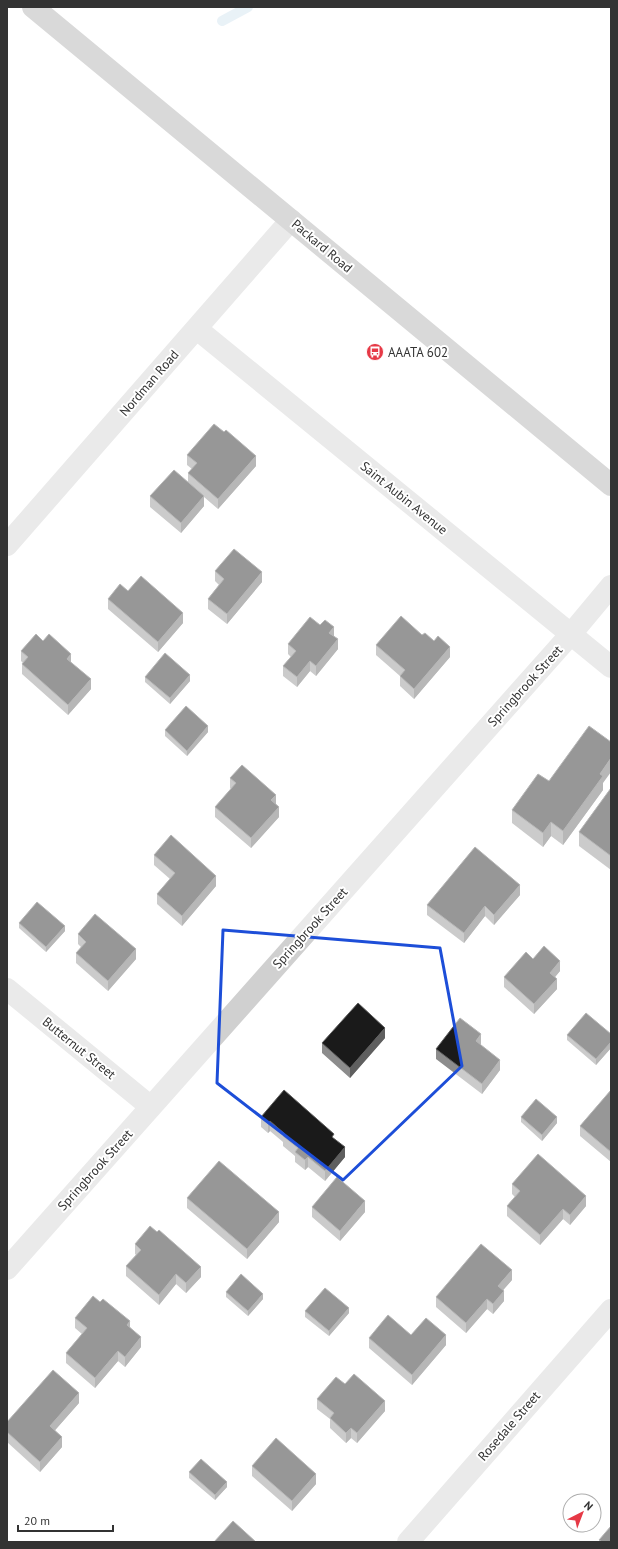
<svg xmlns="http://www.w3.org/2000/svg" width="618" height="1549" font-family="'PT Sans',sans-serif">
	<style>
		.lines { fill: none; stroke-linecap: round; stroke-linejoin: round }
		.stream { stroke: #cfe2ee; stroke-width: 10 }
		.minor { stroke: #d0d0d0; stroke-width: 22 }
		.major { stroke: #ababab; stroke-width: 22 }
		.wall { fill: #8c8c8c }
		.shaded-wall { fill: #5f5f5f }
		.building { fill: #1a1a1a; stroke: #5f5f5f }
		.marked { fill: none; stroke: #1d4ed8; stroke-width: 3; stroke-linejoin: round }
		.labels { text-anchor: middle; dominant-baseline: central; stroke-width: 4; stroke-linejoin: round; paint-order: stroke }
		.street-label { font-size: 13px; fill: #333; stroke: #fff }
		.poi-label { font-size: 13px; fill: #333; stroke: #fff; text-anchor: start }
	</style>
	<rect width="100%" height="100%" fill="#fff"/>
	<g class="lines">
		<path class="stream" d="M222 21 248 7"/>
		<path class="minor" d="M197 329 611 667
			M7 545 291 220
			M7 989 151 1107
			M7 1269 571 634 611 586
			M408 1542 611 1310"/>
		<path class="major" d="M33 7 611 485"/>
	</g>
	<path class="wall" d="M187 455 256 466 218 509 204 497V506L181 533 150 507V496L188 482V473L192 469 187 465Z
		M215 571 262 582 227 624 208 609V599L219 585 215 581Z
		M108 599 183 623 158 652 108 609Z
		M422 635 450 657 414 699 400 686V676L376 655V645Z
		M334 636 338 649 316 676 310 671 297 687 283 676V666L291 657 288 654V644Z
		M43 641 71 662 91 689 68 715 22 674V664L23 663 21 661V651Z
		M145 677 190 681 170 704 145 682Z
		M165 730 208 732 187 756 165 736Z
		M230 778 276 804 279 817 251 848 215 817V807L231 789 230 788Z
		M549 781 603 783V790L563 845 551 836 543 847 512 823V810Z
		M611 788V870L579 846V832Z
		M154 855 216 886 182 926 157 904V894L170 879 154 865Z
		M520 895 494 925 485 916 464 943 427 915V905Z
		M19 923 65 931 46 952 19 928Z
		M78 934 136 959 108 991 76 963V953L81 947 78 944Z
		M533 959 560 971 555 977 557 989 534 1014 504 987V977Z
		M611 1034V1048L596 1065 567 1040V1035Z
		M385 1038 350 1078 322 1053V1043Z
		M481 1044 480 1045 500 1070 482 1094 436 1059V1049Z
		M611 1090V1162L580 1136V1126Z
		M261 1117 334 1139 345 1157 325 1181 308 1167 305 1170 295 1162V1156L283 1146V1142L270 1131 268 1133 261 1127Z
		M521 1117 557 1123 542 1141 521 1122Z
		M512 1184 586 1206 570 1225 563 1219 540 1245 507 1216V1206L515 1197 512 1194Z
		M187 1198 279 1222 247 1259 187 1208Z
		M312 1207 365 1212 340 1241 312 1217Z
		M135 1244 201 1277 186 1293 176 1284 159 1305 126 1276V1266L136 1255 135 1254Z
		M512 1280 503 1290 504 1301 493 1314 487 1309 466 1333 436 1307V1297Z
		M226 1292 263 1299 248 1316 226 1297Z
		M305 1311 349 1313 329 1336 305 1317Z
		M75 1318 130 1327 141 1347 125 1367 118 1361 95 1388 66 1363V1353L82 1334 75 1328Z
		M411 1335 446 1345 412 1385 369 1348V1338Z
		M345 1384 385 1411 357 1443 351 1438 346 1443 330 1428V1419L317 1409V1399Z
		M79 1403 55 1430 62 1447 40 1472 7 1442V1422Z
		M252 1466 316 1484 292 1511 252 1476Z
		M189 1472 227 1487 215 1500 189 1478Z"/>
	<path class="shaded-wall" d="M256 456V466L218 509V499Z
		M204 496V506L181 533V523Z
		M262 572V582L227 624V614Z
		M183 613V623L158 652V642Z
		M334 627V637L329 633Z
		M338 639V649L316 676V666Z
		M450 647V657L414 699V689Z
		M71 654V664L67 659Z
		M310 661V671L297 687V677Z
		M190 675V681L170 704V698Z
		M91 679V689L68 715V705Z
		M208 726V732L187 756V751Z
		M611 758V772L603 783V790L563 845V831L600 774Z
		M276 795V805L271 800Z
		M279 807V817L251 848V838Z
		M551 822V836L543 847V833Z
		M216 876V886L182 926V916Z
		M520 885V895L494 925V915Z
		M485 906V916L464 943V933Z
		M65 926V931L46 952V947Z
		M136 949V959L108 991V981Z
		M560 961V971L550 983V973Z
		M557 979V989L534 1014V1004Z
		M385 1028V1038L350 1078V1068Z
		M481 1034V1044L476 1051V1041Z
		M611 1042V1048L596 1065V1059Z
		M500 1060V1070L482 1094V1084Z
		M557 1117V1123L542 1141V1135Z
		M270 1121V1131L268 1133V1123Z
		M345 1147V1157L325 1181V1171Z
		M308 1157V1167L305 1170V1160Z
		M586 1196V1206L570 1225V1215Z
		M365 1201V1212L340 1241V1231Z
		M563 1209V1219L540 1245V1235Z
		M279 1212V1222L247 1259V1249Z
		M201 1267V1277L186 1293V1283Z
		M512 1270V1280L498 1296V1286Z
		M176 1274V1284L159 1305V1295Z
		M504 1291V1301L493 1314V1304Z
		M263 1294V1299L248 1316V1311Z
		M487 1299V1309L466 1333V1323Z
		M349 1308V1313L329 1336V1331Z
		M130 1321V1331L127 1325Z
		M446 1335V1345L412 1385V1375Z
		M141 1337V1347L125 1367V1357Z
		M118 1351V1361L95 1388V1378Z
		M79 1393V1403L50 1436V1426Z
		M385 1401V1411L357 1443V1433Z
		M351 1428V1438L346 1443V1433Z
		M62 1437V1447L40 1472V1462Z
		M316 1474V1484L292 1511V1501Z
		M227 1482V1487L215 1500V1495Z"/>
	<path class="building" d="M214 424 224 432 226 430 256 456 218 499 188 473 197 463 187 455Z
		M174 470 204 496 181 523 150 496Z
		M234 549 262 572 227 614 208 599 224 579 215 571Z
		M141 576 183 613 158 642 108 599 120 584 128 591Z
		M401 616 422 635 425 633 434 641 438 636 450 647 414 689 400 676 405 670 376 645Z
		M310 617 320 625 325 620 334 627 329 633 338 639 316 666 310 661 297 677 283 666 296 651 288 644Z
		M36 634 43 641 49 634 71 654 67 659 91 679 68 705 22 664 28 657 21 651Z
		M165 653 190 675 170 698 145 677Z
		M186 706 208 726 187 751 165 730Z
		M589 726 611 742V758L600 774 603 776 563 831 551 822 543 833 512 810 538 774 549 781Z
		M242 765 276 795 271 800 279 807 251 838 215 807 236 783 230 778Z
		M611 788V856L579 832Z
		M171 835 216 876 182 916 157 894 175 873 154 855Z
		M475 847 520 885 494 915 485 906 464 933 427 905Z
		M37 902 65 926 46 947 19 923Z
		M95 914 136 949 108 981 76 953 86 942 78 934Z
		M544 946 560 961 550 973 557 979 534 1004 504 977 526 952 533 959Z
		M358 1003 385 1028 350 1068 322 1043Z
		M586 1013 611 1034V1042L596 1059 567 1035Z
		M460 1018 481 1034 476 1041 500 1060 482 1084 436 1049Z
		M284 1090 334 1134 332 1137 345 1147 325 1171 308 1157 305 1160 295 1152 298 1148 283 1136 285 1134 270 1121 268 1123 261 1117Z
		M611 1090V1152L580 1126Z
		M536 1099 557 1117 542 1135 521 1117Z
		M538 1154 586 1196 570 1215 563 1209 540 1235 507 1206 520 1191 512 1184Z
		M219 1161 279 1212 247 1249 187 1198Z
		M337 1177 365 1201 340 1231 312 1207Z
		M150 1226 157 1232 159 1230 201 1267 186 1283 176 1274 159 1295 126 1266 141 1250 135 1244Z
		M481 1244 512 1270 498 1286 504 1291 493 1304 487 1299 466 1323 436 1297Z
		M241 1274 263 1294 248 1311 226 1292Z
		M325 1288 349 1308 329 1331 305 1311Z
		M93 1296 100 1302 103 1299 130 1321 127 1325 141 1337 125 1357 118 1351 95 1378 66 1353 87 1328 75 1318Z
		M388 1315 411 1335 426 1318 446 1335 412 1375 369 1338Z
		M53 1370 79 1393 50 1426 62 1437 40 1462 7 1432V1422Z
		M354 1374 385 1401 357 1433 351 1428 346 1433 330 1418 334 1413 317 1399 336 1377 345 1384Z
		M276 1438 316 1474 292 1501 252 1466Z
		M201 1459 227 1482 215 1495 189 1472Z
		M233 1521 256 1542H214Z
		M611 1526V1542H602L599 1540Z"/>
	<path d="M0 0H618V1549H0ZM223 930 440 948 462 1066 343 1180 217 1083Z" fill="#fff" fill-opacity=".55" fill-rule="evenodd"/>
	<path class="marked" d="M223 930 440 948 462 1066 343 1180 217 1083Z"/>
	<defs>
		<g id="bus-disc" transform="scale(0.9)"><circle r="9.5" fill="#e63946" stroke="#fff"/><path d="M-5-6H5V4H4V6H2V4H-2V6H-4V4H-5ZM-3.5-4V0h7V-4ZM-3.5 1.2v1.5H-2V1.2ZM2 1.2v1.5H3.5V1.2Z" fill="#fff"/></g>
	</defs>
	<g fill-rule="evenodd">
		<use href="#bus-disc" x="375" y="352"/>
	</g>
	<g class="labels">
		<g class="street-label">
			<text transform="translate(322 246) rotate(40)">Packard Road</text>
			<text transform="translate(149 383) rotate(-49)">Nordman Road</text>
			<text transform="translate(404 498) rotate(39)">Saint Aubin Avenue</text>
			<text transform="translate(525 686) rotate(-48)">Springbrook Street</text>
			<text transform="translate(310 928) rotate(-48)">Springbrook Street</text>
			<text transform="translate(79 1048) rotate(39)">Butternut Street</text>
			<text transform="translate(95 1170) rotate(-48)">Springbrook Street</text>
			<text transform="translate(509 1426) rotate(-49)">Rosedale Street</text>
		</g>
		<g class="poi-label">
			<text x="388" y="352">AAATA 602</text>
		</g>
	</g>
	<rect width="618" height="1549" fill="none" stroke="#333333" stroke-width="16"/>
	<g transform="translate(582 1513) rotate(42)"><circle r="19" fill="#ffffff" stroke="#adadad"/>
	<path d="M0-3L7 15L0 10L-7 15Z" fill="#e63946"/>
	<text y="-6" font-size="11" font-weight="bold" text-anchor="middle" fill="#333333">N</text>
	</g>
	<path d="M18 1525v6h95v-6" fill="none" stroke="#333333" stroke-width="2"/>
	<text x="24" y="1525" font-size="12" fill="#333333" stroke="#ffffff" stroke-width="3" paint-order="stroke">20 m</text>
</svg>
